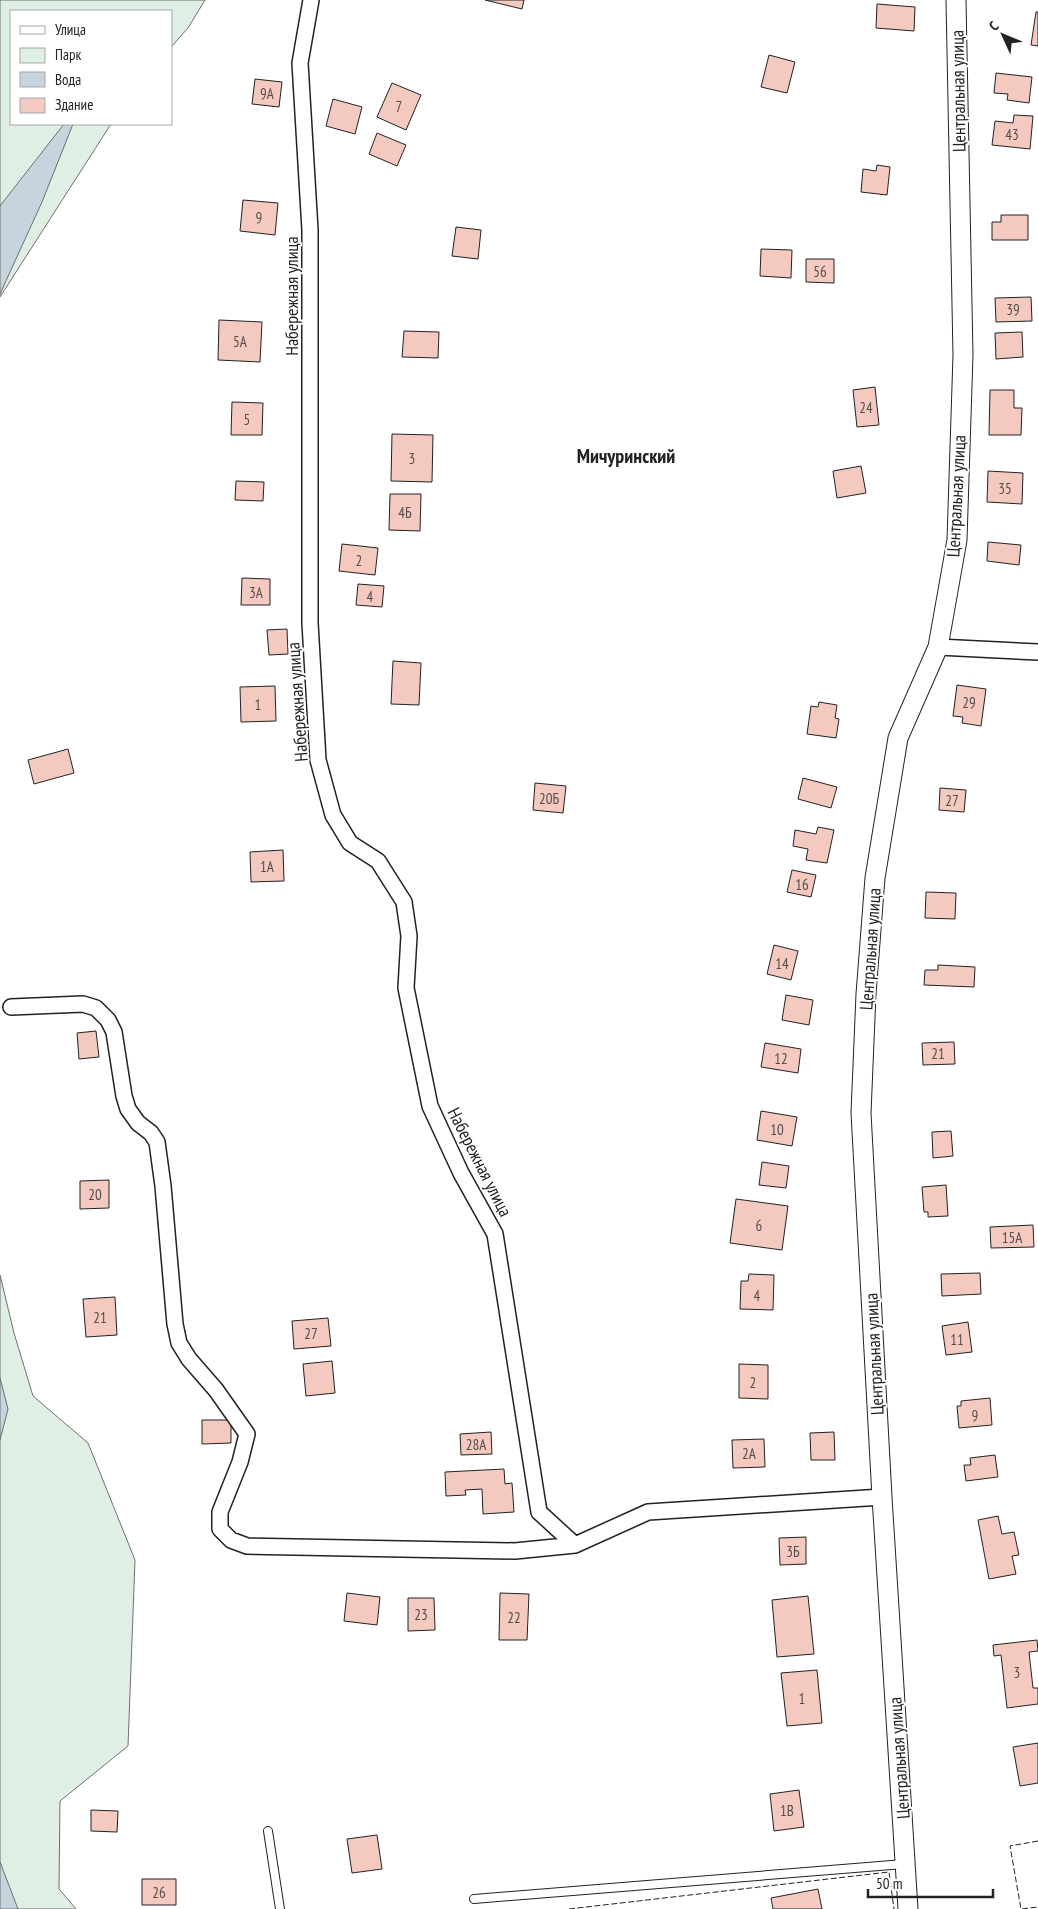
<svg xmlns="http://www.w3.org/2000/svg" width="1038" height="1909" font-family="'PT Sans Narrow',sans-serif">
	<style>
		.green { fill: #e0efe3; stroke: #6f6f6f }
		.water { fill: #c7d3dd; stroke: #6f6f6f }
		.building { fill: #f3c9c0; stroke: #222 }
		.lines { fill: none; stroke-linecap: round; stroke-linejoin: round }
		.service-casing { stroke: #222; stroke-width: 10 }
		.minor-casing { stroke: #222; stroke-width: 18 }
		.tertiary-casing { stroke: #222; stroke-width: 21 }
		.service { stroke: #fff; stroke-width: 8 }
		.minor { stroke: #fff; stroke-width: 15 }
		.tertiary { stroke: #fff; stroke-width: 19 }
		.fence { stroke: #222; stroke-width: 1; stroke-dasharray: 6 2.5; stroke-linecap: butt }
		.labels { text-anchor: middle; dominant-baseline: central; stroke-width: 4; stroke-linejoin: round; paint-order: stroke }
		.number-label { font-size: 15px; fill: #564c4a }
		.street-label { font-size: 18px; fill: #222; stroke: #fff }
		.quarter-label { font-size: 20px; font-weight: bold; fill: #222; stroke: #fff }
	</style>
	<rect width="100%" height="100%" fill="#fff"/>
	<path class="green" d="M0 0H205L188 28 171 47V11H11V124H111L0 297Z
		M0 1275 14 1333 33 1396 88 1443 135 1560 128 1746 60 1801 59 1889 76 1909H0Z"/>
	<path class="water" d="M64 124H73L42 202 0 294V206Z
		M0 1378 8 1409 0 1440Z
		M0 1862 18 1909H0Z"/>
	<path class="building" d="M485 0H524L522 9Z
		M877 4 915 7 914 31 876 28Z
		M1036 12H1038V46L1031 45Z
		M769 55 795 62 787 93 761 87Z
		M996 73 1032 77 1029 103 1007 100 1008 94 994 93Z
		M255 79 282 82 279 107 252 104Z
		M392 83 421 95 406 130 377 117Z
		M333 99 362 107 355 134 326 126Z
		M1014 115 1033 116 1030 149 992 145 995 121 1013 123Z
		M377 133 406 145 397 166 369 154Z
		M877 165 890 167 887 195 861 192 863 169 876 171Z
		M243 200 278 203 275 235 240 231Z
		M1001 215H1028V240H992V222H1001Z
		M456 227 481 230 478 259 452 256Z
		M761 249 792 250 791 278 760 276Z
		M806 259H834V283L806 282Z
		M1031 297 1032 321 996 322 995 298Z
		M219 320 262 322 260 362 218 360Z
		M404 331 439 332 438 358 402 357Z
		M1022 332 1023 357 996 359 995 333Z
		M875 387 879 425 857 427 853 390Z
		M990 390H1014V408H1022L1021 435H989Z
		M232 402 263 403 262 435H231Z
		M392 434 433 435 432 482 391 481Z
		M861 466 866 493 837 498 833 471Z
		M988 471 1023 473 1022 504 987 502Z
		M236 481 264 482 263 501 235 500Z
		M390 494H421L420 531 389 530Z
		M988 542 1021 545 1019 565 987 561Z
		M342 544 378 548 375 575 339 571Z
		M242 578 270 579V605H241Z
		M358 584 384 586 382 607 356 605Z
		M287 629 288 654 269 655 267 630Z
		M393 661 421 663 419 705 391 704Z
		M957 685 986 689 981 726 962 723 963 717 953 716Z
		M275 686 276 721 241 722 240 687Z
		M819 702 837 705 835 718 839 719 836 738 807 734 811 706 818 707Z
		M68 749 74 773 34 784 28 760Z
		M803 778 837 787 831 808 798 799Z
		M535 783 566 786 563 813 533 810Z
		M940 788 966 790 964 812 939 810Z
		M818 827 834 830 827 863 806 860 808 849 793 846 795 830 816 834Z
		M283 850 284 881 251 882 250 852Z
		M792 870 816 875 811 897 787 892Z
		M926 892 956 893 955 919 925 918Z
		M774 945 798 951 791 980 767 974Z
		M938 965 975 967 974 987 924 985 925 970H938Z
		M786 995 813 1000 809 1025 782 1020Z
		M96 1031 99 1057 79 1059 77 1033Z
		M954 1042 955 1064 923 1065 922 1043Z
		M765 1043 801 1049 798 1073 761 1067Z
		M761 1111 797 1117 792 1146 757 1140Z
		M951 1131 953 1156 933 1158 932 1132Z
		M762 1162 789 1166 786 1188 759 1185Z
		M109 1180V1208L80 1209V1181Z
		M946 1185 948 1216 928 1217V1212H924L922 1187Z
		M736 1199 788 1206 782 1250 730 1243Z
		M1033 1225 1034 1247 991 1248 990 1227Z
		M980 1273 981 1294 942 1296 941 1274Z
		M749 1274 774 1275 773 1310 740 1309 741 1281H748Z
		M115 1297 117 1335 86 1337 83 1299Z
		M328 1318 331 1346 294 1349 292 1321Z
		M968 1322 972 1352 946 1355 942 1326Z
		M332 1361 335 1393 306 1396 303 1364Z
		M739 1364 768 1365V1399L739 1398Z
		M990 1398 992 1425 959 1428 957 1406H961V1401Z
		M202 1420H231V1443L202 1444Z
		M491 1432 492 1454 461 1455 460 1434Z
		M834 1432 835 1460H811L810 1433Z
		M764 1439 765 1467 733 1468 732 1440Z
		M995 1455 998 1477 966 1481 964 1465H971L970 1458Z
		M504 1469 505 1484 512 1483 514 1512 483 1514 482 1489 465 1490 466 1495 446 1496 445 1472Z
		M998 1516 1002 1534 1014 1532 1019 1555 1012 1556 1016 1574 989 1579 978 1520Z
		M806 1537V1564L780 1565 779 1538Z
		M347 1593 380 1597 377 1625 344 1621Z
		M500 1593 529 1594 527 1640H499Z
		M808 1596 814 1654 777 1657 772 1600Z
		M408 1598H434L435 1630 408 1631Z
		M1037 1640 1038 1651 1029 1652 1033 1688H1038V1704L1007 1708 1001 1655 994 1656 993 1645Z
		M817 1670 822 1723 787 1726 781 1673Z
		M1038 1743V1783L1020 1786 1013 1747Z
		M799 1790 804 1827 774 1831 770 1794Z
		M91 1810 118 1811 117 1832 91 1831Z
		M377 1835 382 1869 352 1873 347 1839Z
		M142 1879H176V1905H142Z
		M818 1889 822 1909H773L771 1898Z"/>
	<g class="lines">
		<g class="service-casing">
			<path id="service" d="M268 1831 280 1909
				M474 1899 904 1864"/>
		</g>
		<g class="minor-casing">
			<path id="minor" d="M311 0 300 63 310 230V623L318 760 333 815 350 843 378 861 404 902 409 936 406 988 430 1106 461 1173 495 1234 539 1512 575 1545
				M938 647 1038 652
				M11 1007 83 1004 96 1008 108 1020 114 1032 124 1096 128 1109 138 1123 151 1133 157 1142 163 1186 175 1324 179 1343 189 1359 216 1390 247 1434 240 1462 220 1512V1529L231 1540 247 1546 515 1551 575 1545 648 1512 882 1497"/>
		</g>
		<g class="tertiary-casing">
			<path id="tertiary" d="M908 1909 882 1497 861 1113 866 994 875 878 898 738 938 647 957 540 963 355 956 0"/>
		</g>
		<use href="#service" class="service"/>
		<use href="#minor" class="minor"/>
		<use href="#tertiary" class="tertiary"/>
		<path class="fence" d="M1038 1841 1010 1846 1021 1909 1038 1907
			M569 1909 889 1872 894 1909"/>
	</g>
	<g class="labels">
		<g class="number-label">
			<text x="267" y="93">9А</text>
			<text x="399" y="106">7</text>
			<text x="1012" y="134">43</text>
			<text x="259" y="217">9</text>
			<text x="820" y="271">56</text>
			<text x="1013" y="309">39</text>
			<text x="240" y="341">5А</text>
			<text x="866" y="407">24</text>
			<text x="247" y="419">5</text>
			<text x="412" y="458">3</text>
			<text x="1005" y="488">35</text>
			<text x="405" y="512">4Б</text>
			<text x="359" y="560">2</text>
			<text x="256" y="592">3А</text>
			<text x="370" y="596">4</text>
			<text x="969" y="702">29</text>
			<text x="258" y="704">1</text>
			<text x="549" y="798">20Б</text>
			<text x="952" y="800">27</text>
			<text x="267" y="866">1А</text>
			<text x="802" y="884">16</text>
			<text x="782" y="963">14</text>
			<text x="938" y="1053">21</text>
			<text x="781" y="1058">12</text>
			<text x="777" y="1129">10</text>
			<text x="95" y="1194">20</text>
			<text x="759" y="1225">6</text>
			<text x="1012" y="1237">15А</text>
			<text x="757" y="1295">4</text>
			<text x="100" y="1317">21</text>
			<text x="311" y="1333">27</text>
			<text x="957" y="1339">11</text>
			<text x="753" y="1382">2</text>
			<text x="975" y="1415">9</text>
			<text x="476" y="1444">28А</text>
			<text x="749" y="1453">2А</text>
			<text x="793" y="1551">3Б</text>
			<text x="421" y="1614">23</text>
			<text x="514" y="1617">22</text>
			<text x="1017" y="1672">3</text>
			<text x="802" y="1698">1</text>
			<text x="787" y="1810">1В</text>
			<text x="159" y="1892">26</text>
		</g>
		<g class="street-label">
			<text transform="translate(958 91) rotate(-91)">Центральная улица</text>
			<text transform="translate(291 296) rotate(-90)">Набережная улица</text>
			<text transform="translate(956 496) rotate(-87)">Центральная улица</text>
			<text transform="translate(297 702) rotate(-94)">Набережная улица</text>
			<text transform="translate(870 949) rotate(-86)">Центральная улица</text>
			<text transform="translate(480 1162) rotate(63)">Набережная улица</text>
			<text transform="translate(874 1354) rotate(-93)">Центральная улица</text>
			<text transform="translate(899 1758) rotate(-94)">Центральная улица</text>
		</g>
		<g class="quarter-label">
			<text x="626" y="456">Мичуринский</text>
		</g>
	</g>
	<rect x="10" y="10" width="162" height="115" fill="#ffffff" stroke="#a7a7a7"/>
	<rect x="20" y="26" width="25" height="8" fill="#ffffff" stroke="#a7a7a7"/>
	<text x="55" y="35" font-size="15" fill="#222222">Улица</text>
	<rect x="20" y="48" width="25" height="15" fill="#e0efe3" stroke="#a7a7a7"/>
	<text x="55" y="60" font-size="15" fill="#222222">Парк</text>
	<rect x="20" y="72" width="25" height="15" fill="#c7d3dd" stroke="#a7a7a7"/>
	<text x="55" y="85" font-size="15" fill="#222222">Вода</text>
	<rect x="20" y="98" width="25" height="15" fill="#f3c9c0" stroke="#a7a7a7"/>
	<text x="55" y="110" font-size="15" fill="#222222">Здание</text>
	<g transform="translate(1003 35) rotate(314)" stroke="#ffffff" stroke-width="4" paint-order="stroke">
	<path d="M0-4L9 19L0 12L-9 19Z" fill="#222222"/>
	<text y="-8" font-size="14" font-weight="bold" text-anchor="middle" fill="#222222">С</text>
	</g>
	<path d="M868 1889v8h125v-8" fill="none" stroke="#222222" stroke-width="2.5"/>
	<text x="876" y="1889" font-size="15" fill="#222222" stroke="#ffffff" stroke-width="4" paint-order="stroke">50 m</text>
</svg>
